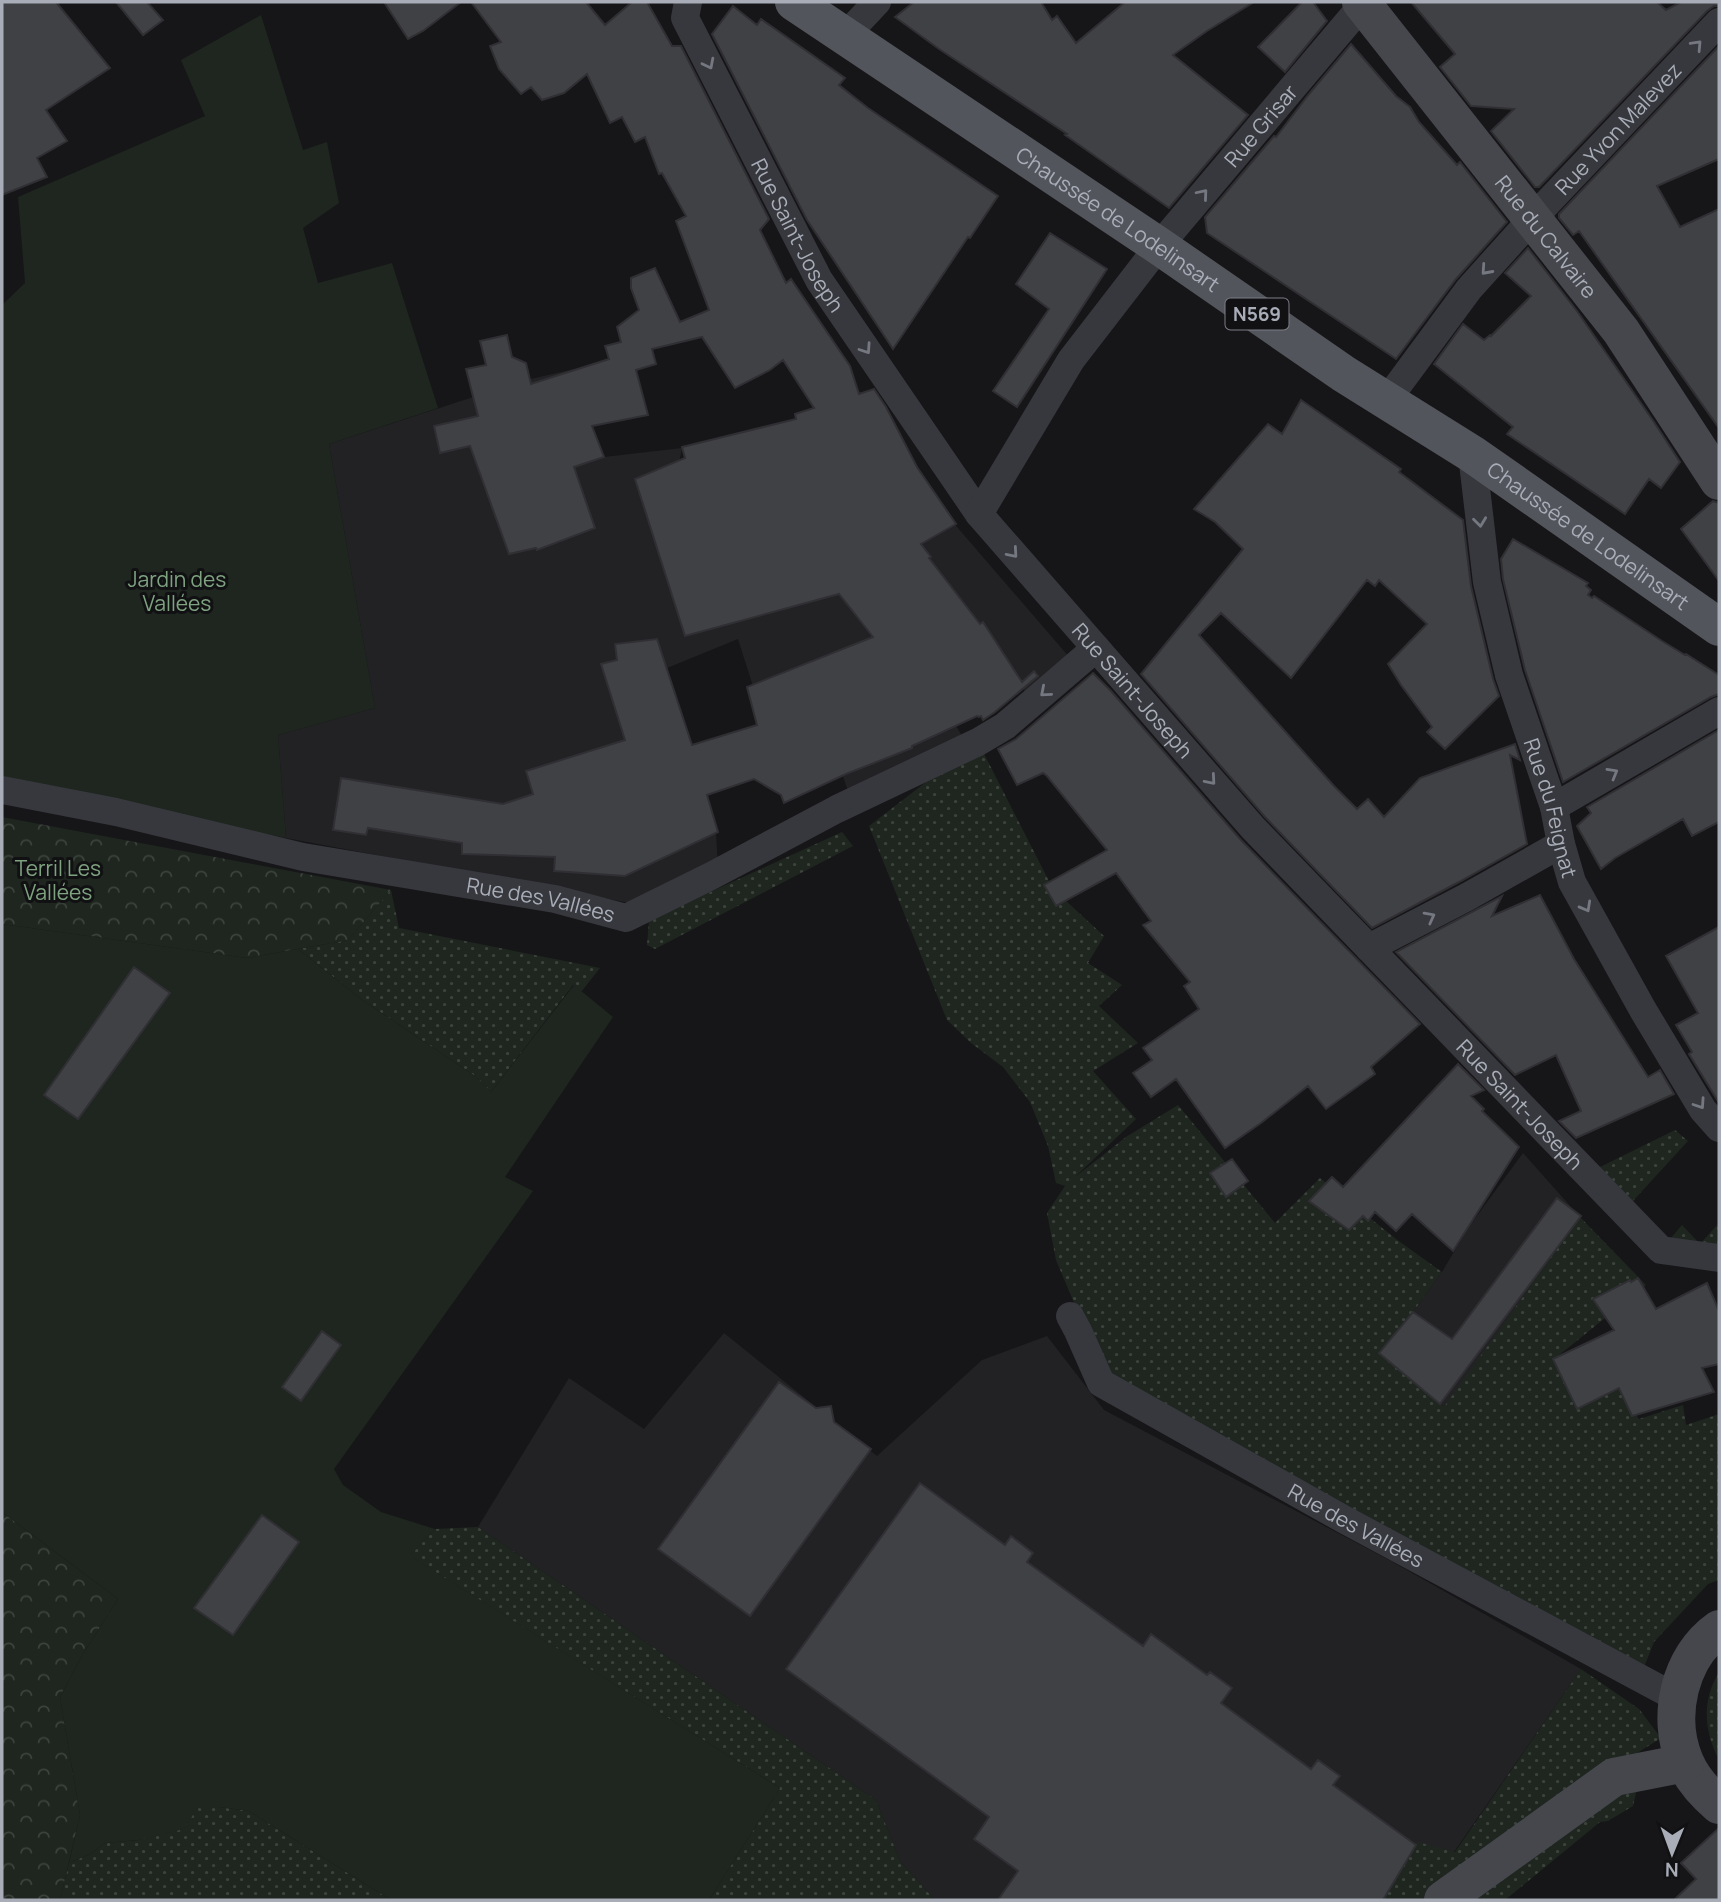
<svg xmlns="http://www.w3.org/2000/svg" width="1721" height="1902" font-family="Manrope,sans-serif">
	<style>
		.built { fill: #222225 }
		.grass { fill: url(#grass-dots) }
		.forest { fill: url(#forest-crowns) }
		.garden { fill: #1e261f }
		.building { fill: #404145; stroke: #303034; stroke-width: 2 }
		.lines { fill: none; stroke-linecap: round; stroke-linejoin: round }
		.minor { stroke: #37383d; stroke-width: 28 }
		.secondary { stroke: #45474d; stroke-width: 38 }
		.primary { stroke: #53555c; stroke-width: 38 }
		.oneway { stroke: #757881 }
		.labels { text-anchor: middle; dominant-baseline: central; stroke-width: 6; stroke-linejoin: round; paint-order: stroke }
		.shield { fill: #111113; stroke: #7b7e86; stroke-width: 2 }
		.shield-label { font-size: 19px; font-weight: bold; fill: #a8adb8 }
		.street-label { font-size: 21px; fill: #a8adb8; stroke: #111113 }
		.park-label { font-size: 21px; fill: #7fa381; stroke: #111113 }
	</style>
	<defs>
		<pattern id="grass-dots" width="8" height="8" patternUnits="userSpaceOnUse" patternTransform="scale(1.75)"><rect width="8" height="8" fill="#1e261f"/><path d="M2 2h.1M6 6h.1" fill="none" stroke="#3c433d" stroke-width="1.8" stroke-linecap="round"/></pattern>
		<pattern id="forest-crowns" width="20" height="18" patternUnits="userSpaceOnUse" patternTransform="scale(1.75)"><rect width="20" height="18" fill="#1e261f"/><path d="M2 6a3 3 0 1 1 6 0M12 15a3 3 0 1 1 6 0" fill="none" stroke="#3c433d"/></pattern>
	</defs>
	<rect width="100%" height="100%" fill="#161618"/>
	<path class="built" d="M583 367 596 403 641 390 648 415 592 426 604 457 682 448 679 463 945 513 1070 658 1028 696 997 647 932 685 965 741 848 791 824 720 778 765 738 639 667 668 716 832 718 869 630 903 286 838 278 735 375 708 329 444 522 381Z
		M1523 1153 1580 1217 1445 1408 1379 1353 1413 1312 1442 1272 1468 1228Z
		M724 1333 877 1456 982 1360 1047 1336 1104 1410 1391 1561 1581 1669 1454 1852 1381 1890 1350 1900H935L900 1861 876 1800 478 1527 569 1378 644 1429Z"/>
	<path class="grass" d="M978 742 1053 889 1104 936 1088 963 1122 985 1099 1006 1138 1043 1093 1071 1136 1119 1075 1177 1126 1137 1178 1105 1275 1223 1320 1178 1396 1239 1442 1272 1413 1312 1379 1353 1444 1407 1580 1217 1646 1285 1553 1360 1571 1396 1609 1372 1639 1419 1683 1405 1686 1425 1719 1414V1580L1708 1584 1654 1642 1643 1670 1110 1388 1056 1260 1047 1213 1065 1186 1056 1183 1048 1146 1030 1102 1003 1067 971 1043 947 1020 869 826Z
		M842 832 853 846 655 949 647 945 649 920Z
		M391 890 399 928 600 968 581 992 573 985 491 1092 475 1076 361 999 298 949 348 940Z
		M1675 1130 1688 1141 1632 1202 1598 1168Z
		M1719 1223V1258L1671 1238 1682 1225 1700 1244Z
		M478 1527 876 1800 900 1861 935 1900H709L780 1788 409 1556 435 1529Z
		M1581 1669 1639 1709 1661 1738 1515 1830 1423 1900H1353L1381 1890 1418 1842 1455 1852Z
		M1719 1671V1759C1708 1740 1703 1714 1710 1692 1712 1685 1716 1678 1719 1671Z
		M1637 1789 1633 1806 1608 1821 1600 1822 1505 1900H1470L1617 1792Z
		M198 1807H219L249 1811 391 1900H60L69 1863 90 1854 105 1843 139 1840Z"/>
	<path class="forest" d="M2 817 391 890 348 940 247 958 2 924Z
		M2 1512 118 1599 83 1654 60 1697 80 1815 60 1900H2Z"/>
	<path class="garden" d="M261 15 303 150 327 142 339 203 303 228 318 283 392 263 438 408 329 444 375 708 278 735 286 838 2 782V305L25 283 18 197 205 116 181 60Z
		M2 924 247 958 298 949 361 999 475 1076 491 1092 574 985 613 1017 505 1177 533 1191 334 1469 343 1485 381 1512 435 1529 410 1556 780 1788 709 1900H391L249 1811 219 1807H198L184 1829 139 1840 105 1843 90 1854 69 1863 80 1815 60 1697 83 1654 118 1599 2 1512Z"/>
	<path class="building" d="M2 2H56L110 68 46 110 67 141 37 158 47 177 2 195Z
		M116 2H147L163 20 143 35Z
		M384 2H461L423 31 408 39Z
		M471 2H586L605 25 632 2H647L672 46H681L769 219 760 230 786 283 791 279 850 366 859 394 874 389 886 407 917 467 956 524 921 544 931 557 929 558 980 624 983 622 1022 682 1034 671 1038 676 995 712 983 720 981 716 979 717 977 716 912 746V748L846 774 784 803 781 795 754 779 707 795 718 832 625 876 554 871 555 857 462 854V843L368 828 366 835 333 830 341 778 503 804 533 794 526 771 625 740 601 664 617 660 615 644 657 639 692 745 757 725 747 687 873 637 839 594 685 636 635 479 685 458 682 447 796 419 795 414 814 408 783 360 770 370 735 388 702 337 652 349 656 364 636 370 648 415 592 426 604 457 574 467 595 528 537 550 536 548 509 554 470 446 440 453 434 426 478 416 466 369 486 365 480 341 507 335 512 357 526 363 531 384 609 359 605 346 621 342 617 327 639 310 631 288V278L655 268 680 322 709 310 676 221 686 216 662 173 659 174 645 137 635 142 622 117 610 123 587 74 564 93 542 100 531 87 521 94 499 69 490 46 501 42Z
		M914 2H1041L1052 20 1057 16 1076 43 1125 2H1254L1207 31 1173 55 1248 115 1169 208 1065 135 1067 134 939 49 895 17Z
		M1302 2H1313L1327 21 1285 72 1258 47Z
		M1411 2H1657L1666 10 1681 2H1719V6H1714L1707 11 1539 187H1535L1491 131 1514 109 1471 106 1440 67 1455 54Z
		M733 6 757 25 761 19 845 78 839 85 868 108 998 196 970 238 968 237 893 349 807 220 712 34Z
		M1351 44 1396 96 1410 107 1419 122 1457 165 1460 162 1507 222 1456 279 1396 359 1207 233 1205 217 1274 136 1276 137 1309 94Z
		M1719 46V159L1657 186 1680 227 1719 209V428L1579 231 1573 235 1559 218V214Z
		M1050 233 1107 269 1017 407 993 391 1049 309 1016 284Z
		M1528 248 1577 311 1654 422 1680 462 1661 488 1649 479 1625 514 1507 434 1513 427 1434 364 1463 324 1484 340 1490 335 1491 336 1531 296 1505 273Z
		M1301 400 1401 469 1399 472 1463 520 1471 586 1493 679 1499 696 1445 749 1427 732 1432 727 1401 685 1388 664 1427 624 1379 580 1375 586 1367 580 1291 678 1221 613 1199 635 1334 786 1357 809 1368 799 1384 817 1420 778 1515 744 1520 760 1510 755 1527 844 1459 882 1372 928 1265 817 1141 674 1243 549 1215 522 1194 509 1268 424 1282 434Z
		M1713 501 1719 503V581L1681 529Z
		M1513 539 1588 583 1586 586 1591 590 1588 595 1592 598 1594 596 1662 641 1685 655 1686 654 1719 675V694L1711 697 1563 782 1525 670 1503 579 1501 559Z
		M1093 673 1111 691 1241 840 1420 1024 1371 1067 1375 1074 1326 1109 1308 1086 1261 1123 1225 1148 1176 1079 1151 1097 1133 1073 1152 1060 1143 1048 1199 1009 1184 986 1190 982 1143 925 1151 921 1116 873 1056 906 1044 885 1107 850 1047 776 1043 773 1017 785 998 749 1016 739Z
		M1719 730V822L1692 836 1683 819 1615 858 1601 869 1577 826 1591 813 1587 807Z
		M1540 895 1574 959 1648 1077 1660 1070 1674 1094 1576 1138 1559 1121 1581 1111 1556 1055 1515 1075 1396 952 1502 896 1492 916Z
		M1719 927V1103L1689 1054 1692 1052 1676 1025 1698 1013 1666 956Z
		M134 967 170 993 78 1119 44 1095Z
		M1458 1064 1484 1090 1471 1096 1484 1109 1482 1111 1519 1147 1453 1251 1412 1214 1396 1231 1375 1212 1368 1221 1363 1216 1349 1230 1309 1201 1332 1177 1343 1187Z
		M1232 1159 1248 1181 1226 1197 1210 1173Z
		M1557 1198 1581 1216 1440 1404 1379 1353 1413 1312 1452 1339Z
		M1638 1278 1656 1309 1707 1283 1719 1311V1364L1702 1368 1714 1392 1632 1416 1619 1388 1577 1409 1553 1359 1614 1330 1593 1299 1630 1280 1631 1282Z
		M322 1331 341 1345 301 1401 282 1387Z
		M779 1382 816 1408 831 1406 834 1422 871 1449 750 1616 658 1549Z
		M920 1483 1005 1545 1011 1536 1033 1553 1027 1562 1143 1646 1151 1634 1207 1675 1210 1672 1232 1688 1221 1703 1311 1769 1318 1760 1340 1776 1333 1785 1416 1845 1383 1900H998L1018 1871 974 1839 989 1817 786 1669Z
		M262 1515 299 1542 233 1635 194 1608Z
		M1719 1828V1900H1674L1696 1879 1681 1863Z"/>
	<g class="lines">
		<g class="minor">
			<path id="s1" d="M688 2 685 18 819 280 979 514 1253 828 1661 1250 1719 1258"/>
			<path d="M845 36 877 2"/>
			<path id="s2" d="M1387 400 1469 289 1532 219 1719 22"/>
			<path id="s3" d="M1472 454 1487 582 1509 675 1554 807 1561 844 1572 882 1643 1010 1703 1110 1719 1128"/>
			<path id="s4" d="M979 514 1071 360 1159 246 1365 2"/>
			<path id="s5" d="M2 790 116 812 303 857 555 899 626 918 711 876 837 809 978 742 1005 726 1096 648"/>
			<path d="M1554 807 1719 711"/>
			<path d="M1369 948 1467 897 1561 844"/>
			<path id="s6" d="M1070 1316 1078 1331 1101 1383 1345 1520 1677 1698"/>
		</g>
		<g class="secondary">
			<path id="s7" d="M1361 2 1621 331 1719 481"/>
			<path d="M1719 1629C1679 1657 1666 1717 1685 1762 1692 1779 1705 1793 1719 1805"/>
			<path d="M1443 1900 1614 1777 1685 1763"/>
		</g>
		<path class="primary" id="s8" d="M794 2 1159 246 1344 374 1472 454 1719 627"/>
	</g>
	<defs><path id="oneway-chevron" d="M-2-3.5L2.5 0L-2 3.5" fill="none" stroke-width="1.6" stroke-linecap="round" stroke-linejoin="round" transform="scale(1.75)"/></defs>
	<g class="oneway">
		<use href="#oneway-chevron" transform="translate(1697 45) rotate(-47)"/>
		<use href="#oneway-chevron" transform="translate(709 64) rotate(63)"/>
		<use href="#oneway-chevron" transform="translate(1203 194) rotate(-50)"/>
		<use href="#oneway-chevron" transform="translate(1486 270) rotate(132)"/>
		<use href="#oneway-chevron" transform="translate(866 349) rotate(56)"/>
		<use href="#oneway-chevron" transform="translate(1480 522) rotate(83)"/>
		<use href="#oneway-chevron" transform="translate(1013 553) rotate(49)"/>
		<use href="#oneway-chevron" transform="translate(1045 692) rotate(139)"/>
		<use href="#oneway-chevron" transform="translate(1613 773) rotate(-30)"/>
		<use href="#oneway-chevron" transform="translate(1211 780) rotate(49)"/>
		<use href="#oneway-chevron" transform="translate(1586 907) rotate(61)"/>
		<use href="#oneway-chevron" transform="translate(1430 917) rotate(-28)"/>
		<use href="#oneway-chevron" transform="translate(1700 1104) rotate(56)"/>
	</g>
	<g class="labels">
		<rect class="shield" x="1225.5" y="298.5" width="63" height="31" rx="5"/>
		<g class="shield-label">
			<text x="1257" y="314">N569</text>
		</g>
		<g class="street-label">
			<text stroke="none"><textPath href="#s4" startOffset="481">Rue Grisar</textPath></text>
			<text stroke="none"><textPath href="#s2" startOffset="357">Rue Yvon Malevez</textPath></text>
			<text stroke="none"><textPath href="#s8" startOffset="390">Chaussée de Lodelinsart</textPath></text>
			<text stroke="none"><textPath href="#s1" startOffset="261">Rue Saint-Joseph</textPath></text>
			<text stroke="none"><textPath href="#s7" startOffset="299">Rue du Calvaire</textPath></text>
			<text stroke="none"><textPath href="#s8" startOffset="957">Chaussée de Lodelinsart</textPath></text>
			<text stroke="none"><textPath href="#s1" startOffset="828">Rue Saint-Joseph</textPath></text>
			<text stroke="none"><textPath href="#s3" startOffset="364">Rue du Feignat</textPath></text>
			<text stroke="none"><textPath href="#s5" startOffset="550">Rue des Vallées</textPath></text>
			<text stroke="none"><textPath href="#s1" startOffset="1395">Rue Saint-Joseph</textPath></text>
			<text stroke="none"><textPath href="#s6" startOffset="366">Rue des Vallées</textPath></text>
		</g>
		<g class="park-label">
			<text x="177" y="579">Jardin des<tspan x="177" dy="24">Vallées</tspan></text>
			<text x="58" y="868">Terril Les<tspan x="58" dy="24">Vallées</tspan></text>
		</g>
	</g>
	<rect width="1721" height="1902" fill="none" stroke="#a8adb8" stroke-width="7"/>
	<g transform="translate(1672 1853) rotate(181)" stroke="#111113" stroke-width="5" paint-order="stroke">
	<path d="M0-5L12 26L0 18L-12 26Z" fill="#a8adb8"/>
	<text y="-10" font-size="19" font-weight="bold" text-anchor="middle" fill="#a8adb8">N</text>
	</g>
</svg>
